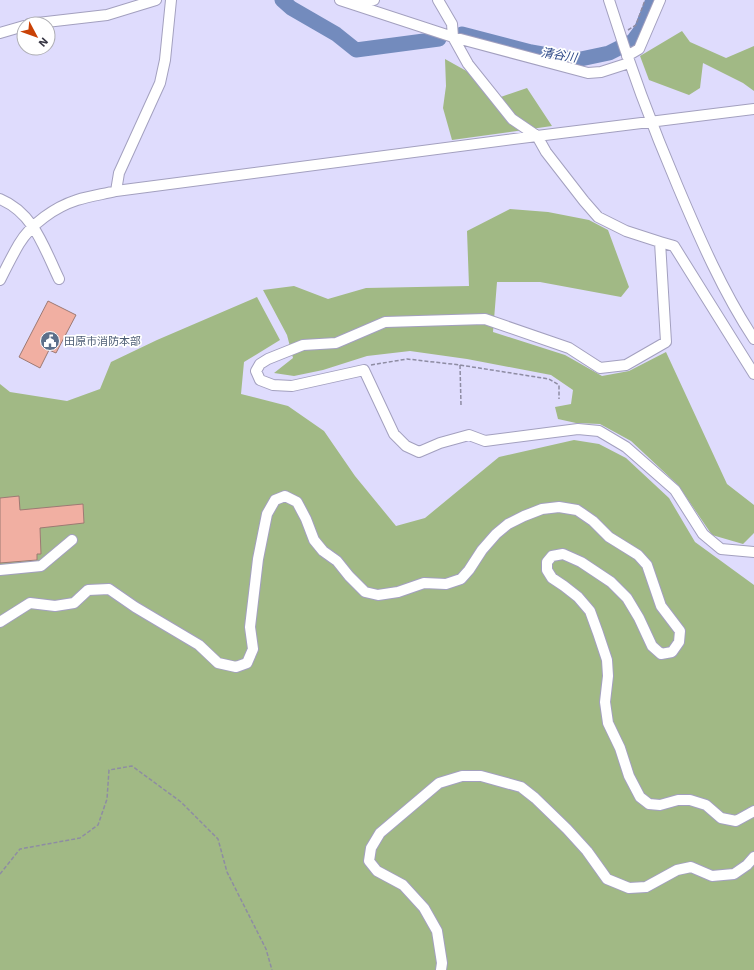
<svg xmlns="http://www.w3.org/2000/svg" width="754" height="970" font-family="'Work Sans','Noto Sans JP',sans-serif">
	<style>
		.green { fill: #a1b985 }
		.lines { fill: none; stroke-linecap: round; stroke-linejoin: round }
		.river { stroke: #738bbd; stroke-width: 15 }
		.building { fill: #f1afa2; stroke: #9d7a73 }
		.minor-casing { stroke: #a3a0bf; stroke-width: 12 }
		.path { stroke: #8e8ca3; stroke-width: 1.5; stroke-dasharray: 4 2; stroke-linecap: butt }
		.minor { stroke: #fff; stroke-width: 10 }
		.labels { text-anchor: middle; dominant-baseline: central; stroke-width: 3.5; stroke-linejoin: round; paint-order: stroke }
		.service-label { font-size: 11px; fill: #4e5e75; stroke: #fff; text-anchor: start }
		.water-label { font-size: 12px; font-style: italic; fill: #2b4786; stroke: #fff }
	</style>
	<rect width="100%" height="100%" fill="#dfdcfd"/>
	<path class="green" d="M682 31 690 42 726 58 754 46V91L743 83 703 63 700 88 689 95 649 80 640 56Z
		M445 59 470 73 492 100 527 88 552 126 452 140 443 108 446 86Z
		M510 209 548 212 589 220 608 230 629 287 621 297 540 282H497L493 332 565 355 602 376 629 371 666 352 727 484 754 505V533L743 544 712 535 678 485 631 441 600 424 576 423 558 419 555 407 571 404 573 390 551 375 467 359 410 351 367 356 323 370 294 376 274 373 293 358 287 335 263 290 294 286 328 299 366 288 469 286 467 231Z
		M257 297 280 340 244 362 241 394 288 406 324 431 355 476 396 526 425 518 499 457 574 440 599 444 626 458 669 498 695 542 754 585V970H0V384L10 392 67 401 100 389 111 362 157 340Z"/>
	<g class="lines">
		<path class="river" d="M282 0 291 8 336 34 356 50 439 39
			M462 34 531 52 576 60 609 53 633 41 641 30 653 0"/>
	</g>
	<path class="building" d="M48 301 76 315 56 353 49 350 40 368 19 357Z
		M19 496 20 510 83 504 84 523 40 528 41 554H37V560L0 563V498Z"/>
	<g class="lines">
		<g class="minor-casing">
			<path id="minor" d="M340 0 453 37 588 73 601 72 629 63
				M438 0 452 24 453 37 468 64 512 119 537 136 546 152 584 201 598 217 626 231 660 242 666 342 626 365 600 368 569 348 485 319 385 322 336 343 303 345 268 359 260 364 256 371 260 380 273 385 292 386 364 370 394 434 406 446 419 452 440 443 469 435 485 441 578 429 599 431 626 447 675 490 703 534 721 549 754 552
				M609 0C629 64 652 126 678 187 700 239 723 292 754 339
				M355 5 374 0
				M29 24 107 15 156 0
				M0 33 24 26
				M627 56 639 49 660 0
				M116 191 119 173 160 83 165 60 171 0
				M0 199C34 213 44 248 59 279
				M660 242 674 246 754 374
				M0 280C6 268 12 256 19 244 31 224 55 207 77 200 90 196 104 194 116 191L537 136 754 109
				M0 570 41 566 72 540
				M0 622 30 603 55 606 74 603 88 590 109 589 135 607 199 645 218 663 236 667 247 663 253 649 250 627 258 559 267 514 275 500 285 496 297 502 306 519 314 540 323 551 337 561 349 576 365 592 378 595 398 592 424 583 446 584 461 579 469 570 482 550 496 534 508 524 524 516 542 509 559 507 577 510 593 521 609 537 638 555 647 565 661 606 680 631 679 642 672 652 661 654 652 646 639 618 627 598 611 582 581 562 563 554 552 556 547 562V570L552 578 564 586 578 597 590 611 598 633 607 660 608 676 605 702 608 723 620 748 629 776 640 797 649 804 660 805 678 800H690L706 805 721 818 736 821 754 811
				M441 970 442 963 437 931 424 908 403 885 377 871 369 861 371 848 380 833 439 783 462 776H481L521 787 535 798 567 829 587 851 607 879 629 888 646 887 677 870 691 867 712 876 734 874 747 865 754 857"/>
		</g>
		<path class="path" d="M628 30 636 25 645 0
			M371 365 407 359 460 365 549 379 559 385V399
			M460 365 461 405
			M0 874 20 849 80 838 98 825 107 799 109 770 132 766 181 802 218 839 227 872 266 949 272 970"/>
		<use href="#minor" class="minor"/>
	</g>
	<defs>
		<g id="civic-disc" transform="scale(1)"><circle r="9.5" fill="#5c6f8a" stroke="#fff"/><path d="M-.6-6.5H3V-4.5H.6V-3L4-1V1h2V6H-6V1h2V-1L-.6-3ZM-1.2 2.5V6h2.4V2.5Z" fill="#fff"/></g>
	</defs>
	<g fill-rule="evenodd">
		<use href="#civic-disc" x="50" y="341"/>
	</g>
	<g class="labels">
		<g class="service-label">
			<text x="64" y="341">田原市消防本部</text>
		</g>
		<g class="water-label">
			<text transform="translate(559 55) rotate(9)">清谷川</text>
		</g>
	</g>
	<g transform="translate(36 36) rotate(131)"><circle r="19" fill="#ffffff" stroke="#afafb4"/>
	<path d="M0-3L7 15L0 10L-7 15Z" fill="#c94206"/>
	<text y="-6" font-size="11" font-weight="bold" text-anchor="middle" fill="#383744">N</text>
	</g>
</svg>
